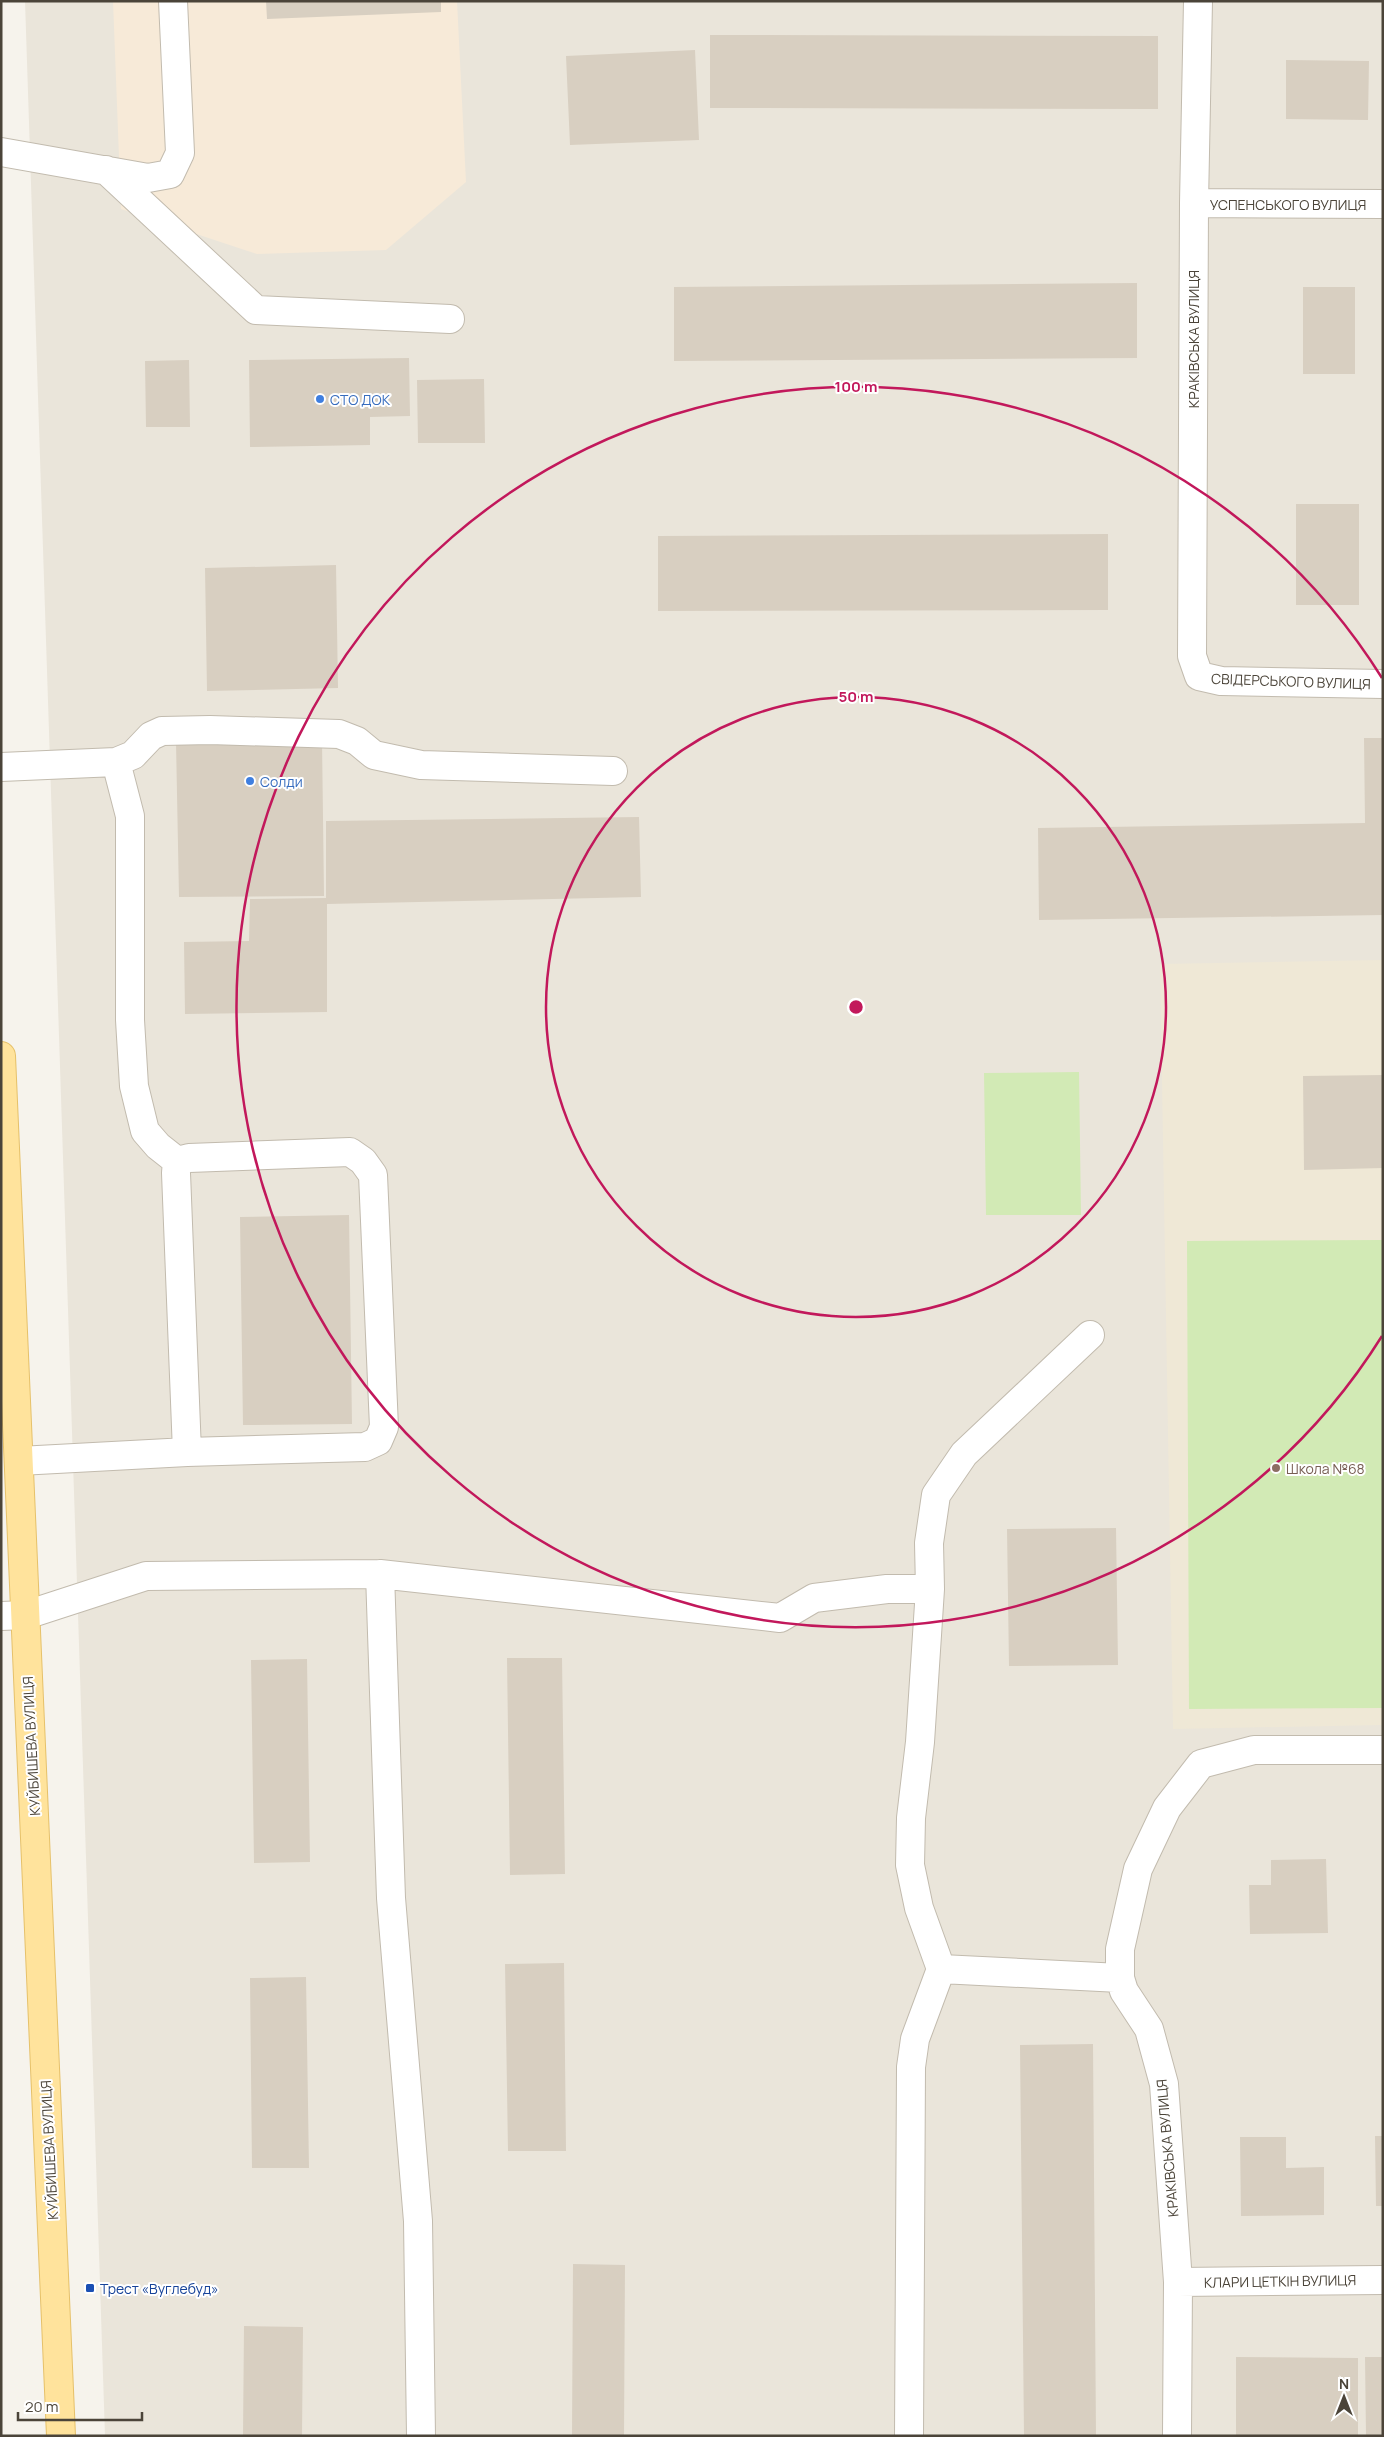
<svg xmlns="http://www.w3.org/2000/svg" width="1384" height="2437" font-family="Manrope,sans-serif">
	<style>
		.residential { fill: #eae5da }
		.commercial { fill: #f7ead8 }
		.education { fill: #efe8d6 }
		.green { fill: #d2eab5 }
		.building { fill: #d8cfc1 }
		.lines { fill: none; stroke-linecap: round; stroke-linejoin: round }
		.minor-casing { stroke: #c2bbae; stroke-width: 30 }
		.major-casing { stroke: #e6c16a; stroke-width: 30 }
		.minor { stroke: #fff; stroke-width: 28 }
		.major { stroke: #ffe39c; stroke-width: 28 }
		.ring { fill: none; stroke: #c2185b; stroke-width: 2.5 }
		.shop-dot { fill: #3f7fe0; stroke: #fff; stroke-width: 2 }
		.education-dot { fill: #8d6e63; stroke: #fff; stroke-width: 2 }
		.transit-dot { fill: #1a4fb4; stroke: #fff; stroke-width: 2 }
		.labels { text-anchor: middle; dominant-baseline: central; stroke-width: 4; stroke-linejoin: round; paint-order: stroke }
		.street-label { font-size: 14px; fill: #4b4439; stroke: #fff }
		.shop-label { font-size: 14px; fill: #366cbe; stroke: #fff; text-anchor: start }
		.education-label { font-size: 14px; fill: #785e54; stroke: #fff; text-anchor: start }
		.transit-label { font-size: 14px; fill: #164399; stroke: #fff; text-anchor: start }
		.centre { fill: #c2185b; stroke: #fff; stroke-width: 2.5 }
		.ring-label { font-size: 15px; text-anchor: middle; font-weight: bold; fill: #c2185b; stroke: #fff; stroke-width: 4; stroke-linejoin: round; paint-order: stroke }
	</style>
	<rect width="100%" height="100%" fill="#f6f3ec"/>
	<path class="residential" d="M25 1H1383V2436H105Z"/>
	<path class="commercial" d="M113 1H457L466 182 386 250 257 254 121 209Z"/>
	<path class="education" d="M1383 960V1725L1173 1729 1160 964Z"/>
	<path class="green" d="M1079 1072 1081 1215H986L984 1073Z
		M1383 1240V1708L1189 1709 1187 1241Z"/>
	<path class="building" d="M266 1H441V12L267 19Z
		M710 35 1158 36V109L710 108Z
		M695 50 699 140 570 145 566 56Z
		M1286 60 1369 61 1368 120 1286 119Z
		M1137 283V358L674 361V287Z
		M1303 287H1355V374H1303Z
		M409 358 410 416 370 417V445L250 447 249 360Z
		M189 360 190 427H146L145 361Z
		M484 379 485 443H418L417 380Z
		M1296 504H1359V605H1296Z
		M1108 534V610L658 611V536Z
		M336 565 338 688 207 691 205 568Z
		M1364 738H1383V915L1039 920 1038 828 1365 823Z
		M322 740 324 896 179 897 176 742Z
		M639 817 641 897 327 904V1012L185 1014 184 942 249 941 250 899 326 898V821Z
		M1383 1075V1168L1304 1170 1303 1076Z
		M349 1215 352 1424 243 1425 240 1217Z
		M1116 1528 1118 1665 1009 1666 1007 1529Z
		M507 1658H562L565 1874 510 1875Z
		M307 1659 310 1862 254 1863 251 1660Z
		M1326 1859 1328 1933 1250 1934 1249 1885H1271V1860Z
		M564 1963 566 2151H508L505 1964Z
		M306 1977 309 2168H252L250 1978Z
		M1093 2044 1096 2436H1024L1020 2045Z
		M1375 2136H1383V2206H1376Z
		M1240 2137H1286V2168L1324 2167V2215L1241 2216Z
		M573 2264 625 2265 624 2436H572Z
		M244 2326 303 2327 302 2436H243Z
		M1236 2357 1358 2358V2436H1236Z
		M1365 2357H1383V2436H1366Z"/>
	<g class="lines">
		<g class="minor-casing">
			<path id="minor" d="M1198 1 1194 203 1192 656 1199 676 1221 681 1383 684
				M1 152 148 178 170 174 180 153 173 1
				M106 170 256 310 450 319
				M1194 203 1383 204
				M116 762 130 816V1020L134 1086 145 1131 158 1146 177 1161
				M1 767 116 762 133 755 151 736 162 731 210 730 339 734 357 741 374 755 421 765 613 771
				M19 1461 187 1452 365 1447 378 1441 384 1427 373 1175 363 1161 350 1152 189 1158 177 1161 176 1173 187 1452
				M380 1574 391 1898 418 2221 421 2436
				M1 1616 26 1615 146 1576 380 1574 780 1618 814 1598 887 1589H930
				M941 1969 1120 1978
				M1178 2282 1383 2280
				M909 2436 911 2067 915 2039 941 1969 919 1908 910 1865 911 1818 920 1742 930 1589 929 1543 936 1495 964 1454 1090 1335
				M1177 2436 1178 2282 1164 2084 1149 2029 1124 1991 1120 1978V1949L1138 1869 1167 1808 1201 1764 1254 1750H1383"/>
		</g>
		<g class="major-casing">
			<path id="major" d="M1 1056 61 2436"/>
		</g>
		<use href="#minor" class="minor"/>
		<use href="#major" class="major"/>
	</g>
	<g class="ring">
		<circle cx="856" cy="1007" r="310"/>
		<path d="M1382 1336A620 620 0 1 1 1382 678"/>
	</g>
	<g class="shop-dot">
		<circle cx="320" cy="399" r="5"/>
		<circle cx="250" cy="781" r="5"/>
	</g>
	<circle class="education-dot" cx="1276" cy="1468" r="5"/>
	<rect class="transit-dot" x="85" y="2283" width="10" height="10" rx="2.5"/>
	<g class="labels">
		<g class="street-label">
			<text x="1288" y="204">УСПЕНСЬКОГО ВУЛИЦЯ</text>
			<text transform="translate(1193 339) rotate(-90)">КРАКІВСЬКА ВУЛИЦЯ</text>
			<text transform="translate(1291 681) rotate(2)">СВІДЕРСЬКОГО ВУЛИЦЯ</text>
			<text transform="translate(31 1746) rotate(-93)">КУЙБИШЕВА ВУЛИЦЯ</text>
			<text transform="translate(1167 2148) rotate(-95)">КРАКІВСЬКА ВУЛИЦЯ</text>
			<text transform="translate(49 2150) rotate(-93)">КУЙБИШЕВА ВУЛИЦЯ</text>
			<text transform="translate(1280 2281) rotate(-1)">КЛАРИ ЦЕТКІН ВУЛИЦЯ</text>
		</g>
		<g class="shop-label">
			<text x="330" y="399">СТО ДОК</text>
			<text x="260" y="781">Солди</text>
		</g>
		<g class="education-label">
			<text x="1286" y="1468">Школа №68</text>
		</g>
		<g class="transit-label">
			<text x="100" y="2288">Трест «Вуглебуд»</text>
		</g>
	</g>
	<circle cx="856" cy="1007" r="8" class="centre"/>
	<g class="ring-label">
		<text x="856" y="392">100 m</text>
		<text x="856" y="702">50 m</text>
	</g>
	<rect width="1384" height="2437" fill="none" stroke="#4b4439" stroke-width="5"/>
	<g transform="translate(1344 2397)" stroke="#ffffff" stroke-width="4" paint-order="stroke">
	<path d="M0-4L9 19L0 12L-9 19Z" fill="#4b4439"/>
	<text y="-8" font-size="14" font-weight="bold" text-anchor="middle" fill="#4b4439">N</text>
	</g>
	<path d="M18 2412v8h124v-8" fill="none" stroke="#4b4439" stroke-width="2.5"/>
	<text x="25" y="2412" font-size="15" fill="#4b4439" stroke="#ffffff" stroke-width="4" paint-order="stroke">20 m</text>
</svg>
